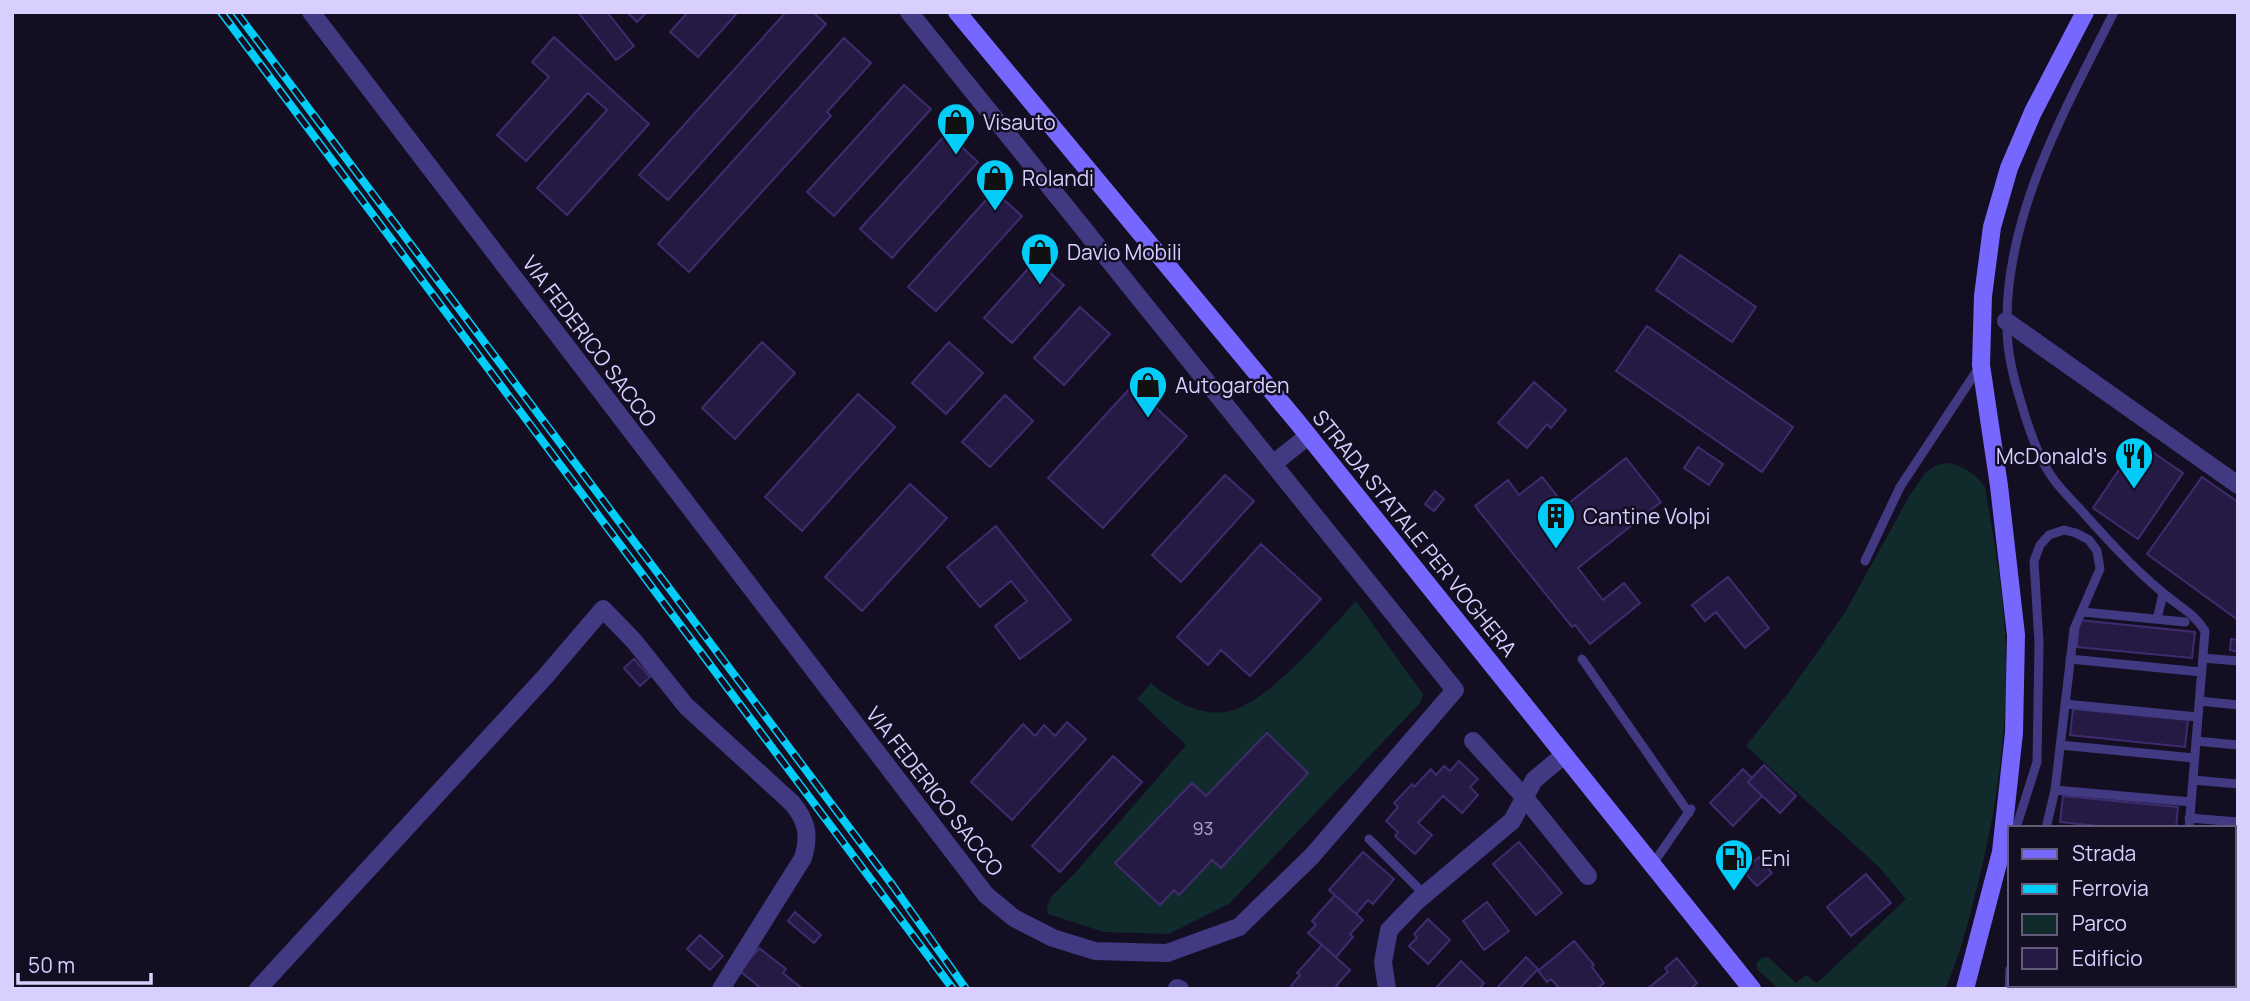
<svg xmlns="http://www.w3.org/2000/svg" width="2250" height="1001" font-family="Manrope,sans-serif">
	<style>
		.green { fill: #112b2c }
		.building { fill: #251a43; stroke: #3e2c6f; stroke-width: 2 }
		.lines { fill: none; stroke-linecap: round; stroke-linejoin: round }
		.service { stroke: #413981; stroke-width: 9 }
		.minor { stroke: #413981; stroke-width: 18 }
		.secondary { stroke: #7667fe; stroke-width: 18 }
		.rail-casing { stroke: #02cdf8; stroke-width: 8 }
		.rail { stroke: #130e22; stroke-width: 5; stroke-dasharray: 16; stroke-linecap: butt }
		.labels { text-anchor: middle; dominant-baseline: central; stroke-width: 5; stroke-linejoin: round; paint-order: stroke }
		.number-label { font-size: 18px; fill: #aba2d0 }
		.poi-label { font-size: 21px; fill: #d8cfff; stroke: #130e22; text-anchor: start }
		.street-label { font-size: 21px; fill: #d8cfff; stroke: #130e22 }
	</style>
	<rect width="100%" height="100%" fill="#130e22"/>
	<path class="green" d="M1948 463C1964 466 1976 474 1985 487 1995 548 2007 610 2006 672 2006 745 1995 816 1977 887 1968 922 1960 956 1945 989H1779L1758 970 1756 964 1761 958 1768 957 1796 983 1806 975 1817 983 1906 899 1880 868 1746 746 1789 692 1844 614 1910 495 1926 472 1937 465Z
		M1356 601 1423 694 1420 703 1229 904 1169 934 1104 932 1048 914 1047 907 1051 897 1076 872 1186 745 1137 699 1151 683C1169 699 1200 716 1225 712 1266 706 1328 631 1356 601Z"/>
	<path class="building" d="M578 12H607L634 46 616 60Z
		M627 12H647L637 22Z
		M688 12H738L698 57 670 32Z
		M786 12H813L826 24 668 200 639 175Z
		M554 37 649 124 567 215 537 188 607 110 588 93 526 161 497 135 549 77 532 62Z
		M844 38 871 63 827 112 831 116 689 272 658 244Z
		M904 85 931 109 834 216 807 192Z
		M947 133 978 162 892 258 860 229Z
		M994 191 1022 216 936 311 908 287Z
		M1680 255 1756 307 1732 342 1656 290Z
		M1036 260 1064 285 1012 343 984 318Z
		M1080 307 1110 334 1064 385 1034 358Z
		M1647 326 1793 427 1762 472 1616 371Z
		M762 342 795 373 735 439 702 408Z
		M949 342 983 373 946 414 912 383Z
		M1534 382 1566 410 1551 428 1547 424 1527 448 1498 423Z
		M1132 386 1187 436 1103 528 1048 478Z
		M858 394 895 427 802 531 765 497Z
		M1005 395 1033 421 990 467 962 442Z
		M2138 442 2183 473 2138 539 2093 508Z
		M1698 447 1723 464 1709 485 1684 468Z
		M1626 458 1661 502 1578 568 1603 600 1624 583 1640 603 1590 644 1575 625 1572 627 1475 506 1508 480 1519 495 1542 477 1565 506Z
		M1225 475 1254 501 1181 582 1152 555Z
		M2202 477 2238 502V620L2147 554Z
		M910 484 947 518 862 611 825 577Z
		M1435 491 1444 499 1434 511 1425 504Z
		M996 526 1071 620 1020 659 995 626 1027 601 1011 581 980 607 947 567Z
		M1261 544 1321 599 1250 676 1221 650 1208 665 1177 637Z
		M1728 577 1769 628 1745 648 1716 612 1705 621 1692 605Z
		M2079 620 2195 632 2192 658 2077 647Z
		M2231 639 2238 640V652L2230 650Z
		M634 659 650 677 640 686 624 668Z
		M2073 709 2188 720 2185 747 2070 735Z
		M1067 722 1086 739 1012 820 971 782 1023 724 1035 736 1044 725 1055 736Z
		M1267 733 1308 773 1221 868 1212 860 1179 895 1174 890 1160 905 1115 863 1192 783 1206 796Z
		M1113 756 1142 782 1060 872 1032 846Z
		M1459 761 1478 779 1470 787 1478 795 1462 813 1443 796 1418 823 1432 835 1415 854 1395 836 1398 832 1386 821 1398 807 1394 803 1412 784 1414 787 1431 769 1436 775 1444 766 1450 771Z
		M1764 765 1796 796 1780 813 1748 782Z
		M1743 769 1752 778 1748 782 1762 796 1733 826 1710 803Z
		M2063 796 2178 807 2176 828H2118L2060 822Z
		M1519 842 1562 893 1536 915 1493 864Z
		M1363 852 1394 879 1373 904 1368 900 1356 914 1329 890Z
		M1759 857 1772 873 1757 886 1743 871Z
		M1866 874 1891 903 1851 936 1827 907Z
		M1335 895 1363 920 1350 934 1353 937 1336 957 1308 933 1316 925 1312 921Z
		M1487 902 1509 931 1484 950 1463 921Z
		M795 912 821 935 814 943 788 921Z
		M1428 919 1450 940 1428 964 1409 946 1417 938 1414 934Z
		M700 935 723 956 710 970 687 949Z
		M2234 937H2238V989H2211V985H2234Z
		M1574 941 1594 965 1592 967 1604 983 1597 989H1560L1551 979 1547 982 1538 971Z
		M1322 945 1350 970 1336 986 1339 988 1294 989 1291 986 1300 975 1297 973Z
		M759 948 786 969 783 973 803 989H762L740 971Z
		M1526 957 1538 969 1519 989H1496Z
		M1677 958 1697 983 1691 989H1647L1668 972 1665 968Z
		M1461 961 1484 983 1479 989H1435Z"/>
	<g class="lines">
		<path class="service" d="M2114 12C2066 108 2007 211 2007 320 2006 351 2014 380 2023 409 2029 429 2040 460 2052 477 2060 489 2071 499 2080 509 2106 538 2132 567 2162 592 2178 606 2193 612 2205 631L2189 828
			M1865 561 1900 487 1980 366
			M2083 612 2185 622
			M2157 619 2163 594
			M2203 658 2238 661
			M1582 659 1689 813
			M2070 659 2201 672
			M2199 701 2238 705
			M2065 704 2198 717
			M2196 741 2238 745
			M2060 745 2194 758
			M2193 780 2238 784
			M2055 790 2191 802
			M2189 818 2238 822
			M2016 828 2037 762 2039 643 2034 561 2040 545 2049 535 2064 530 2076 533 2089 540 2097 551 2100 569 2074 629 2055 790 2046 828
			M1369 839 1425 895
			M1652 865 1691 809
			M2234 882H2238
			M2066 985 2106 989
			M2009 989 2010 969
			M2188 989V985"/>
		<path class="minor" d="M311 12 986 895 1014 918 1053 938 1095 951 1167 953 1239 927 1312 856 1455 690 909 12
			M2006 321 2238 485
			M1273 464 1308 436
			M1473 741 1525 798 1588 876
			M1177 988 1180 989
			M258 989 544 678 603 609 634 641 686 706 792 803C807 821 810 835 803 858L721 989
			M1387 989 1383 962 1389 930 1417 901 1512 821 1534 780 1564 755"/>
		<path class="secondary" d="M957 12 1299 424 1752 989
			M1965 989 2001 852 2014 733 2016 635 1999 486 1981 365 1983 296 1992 227 2009 168 2033 112 2085 12"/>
		<g class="rail-casing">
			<path id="rail" d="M221 12 953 989
				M236 12 893 886 966 989"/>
		</g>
		<use href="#rail" class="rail"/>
	</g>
	<defs>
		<g id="shop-pin" transform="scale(2.0125)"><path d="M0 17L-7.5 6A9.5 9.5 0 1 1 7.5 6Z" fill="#02cdf8" stroke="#130e22"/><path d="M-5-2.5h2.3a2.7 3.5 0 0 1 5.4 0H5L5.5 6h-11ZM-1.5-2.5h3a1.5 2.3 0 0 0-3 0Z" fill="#111"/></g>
		<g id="restaurant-pin" transform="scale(2.0125)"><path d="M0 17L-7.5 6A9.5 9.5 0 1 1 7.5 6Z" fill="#02cdf8" stroke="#130e22"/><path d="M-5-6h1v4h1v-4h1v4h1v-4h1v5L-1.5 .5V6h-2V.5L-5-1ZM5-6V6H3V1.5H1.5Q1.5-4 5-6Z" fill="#111"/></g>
		<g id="building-pin" transform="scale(2.0125)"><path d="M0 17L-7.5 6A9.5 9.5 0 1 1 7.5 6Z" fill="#02cdf8" stroke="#130e22"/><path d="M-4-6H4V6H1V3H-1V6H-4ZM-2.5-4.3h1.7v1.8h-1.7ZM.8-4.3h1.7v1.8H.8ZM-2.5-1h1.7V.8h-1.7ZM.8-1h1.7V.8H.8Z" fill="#111"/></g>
		<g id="fuel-pin" transform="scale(2.0125)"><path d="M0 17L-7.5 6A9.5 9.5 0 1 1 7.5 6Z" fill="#02cdf8" stroke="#130e22"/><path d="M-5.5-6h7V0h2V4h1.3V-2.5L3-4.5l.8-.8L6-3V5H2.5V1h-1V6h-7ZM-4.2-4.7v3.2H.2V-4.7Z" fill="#111"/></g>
	</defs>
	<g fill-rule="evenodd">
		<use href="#shop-pin" x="956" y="122"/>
		<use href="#shop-pin" x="995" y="178"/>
		<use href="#shop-pin" x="1040" y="252"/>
		<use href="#shop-pin" x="1148" y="385"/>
		<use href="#restaurant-pin" x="2134" y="456"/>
		<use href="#building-pin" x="1556" y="516"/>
		<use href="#fuel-pin" x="1734" y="858"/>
	</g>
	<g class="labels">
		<g class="number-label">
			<text x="1203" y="828">93</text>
		</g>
		<g class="poi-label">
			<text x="983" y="122">Visauto</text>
			<text x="1022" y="178">Rolandi</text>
			<text x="1067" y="252">Davio Mobili</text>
			<text x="1175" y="385">Autogarden</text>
			<text x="2107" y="456" text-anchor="end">McDonald's</text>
			<text x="1583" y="516">Cantine Volpi</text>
			<text x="1761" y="858">Eni</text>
		</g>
		<g class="street-label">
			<text transform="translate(590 341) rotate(53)">VIA FEDERICO SACCO</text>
			<text transform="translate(1415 533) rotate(51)">STRADA STATALE PER VOGHERA</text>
			<text transform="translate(935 791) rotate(52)">VIA FEDERICO SACCO</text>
		</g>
	</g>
	<rect width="2250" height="1001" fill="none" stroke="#d8cfff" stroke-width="28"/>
	<rect x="2008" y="826" width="228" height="161" fill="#130e22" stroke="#625b7a" stroke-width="2"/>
	<rect x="2022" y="849" width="35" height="10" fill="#7667fe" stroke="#625b7a" stroke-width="2"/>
	<text x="2072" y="861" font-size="21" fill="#d8cfff">Strada</text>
	<rect x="2022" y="884" width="35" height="10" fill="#02cdf8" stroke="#625b7a" stroke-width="2"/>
	<text x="2072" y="896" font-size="21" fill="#d8cfff">Ferrovia</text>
	<rect x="2022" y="914" width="35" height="21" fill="#112b2c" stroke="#625b7a" stroke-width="2"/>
	<text x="2072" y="931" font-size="21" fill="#d8cfff">Parco</text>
	<rect x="2022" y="948" width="35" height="21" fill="#251a43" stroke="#625b7a" stroke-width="2"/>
	<text x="2072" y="966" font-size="21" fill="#d8cfff">Edificio</text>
	<path d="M18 973v10h133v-10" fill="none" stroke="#d8cfff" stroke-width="3.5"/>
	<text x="28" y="973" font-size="21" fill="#d8cfff" stroke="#130e22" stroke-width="5" paint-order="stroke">50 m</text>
</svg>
